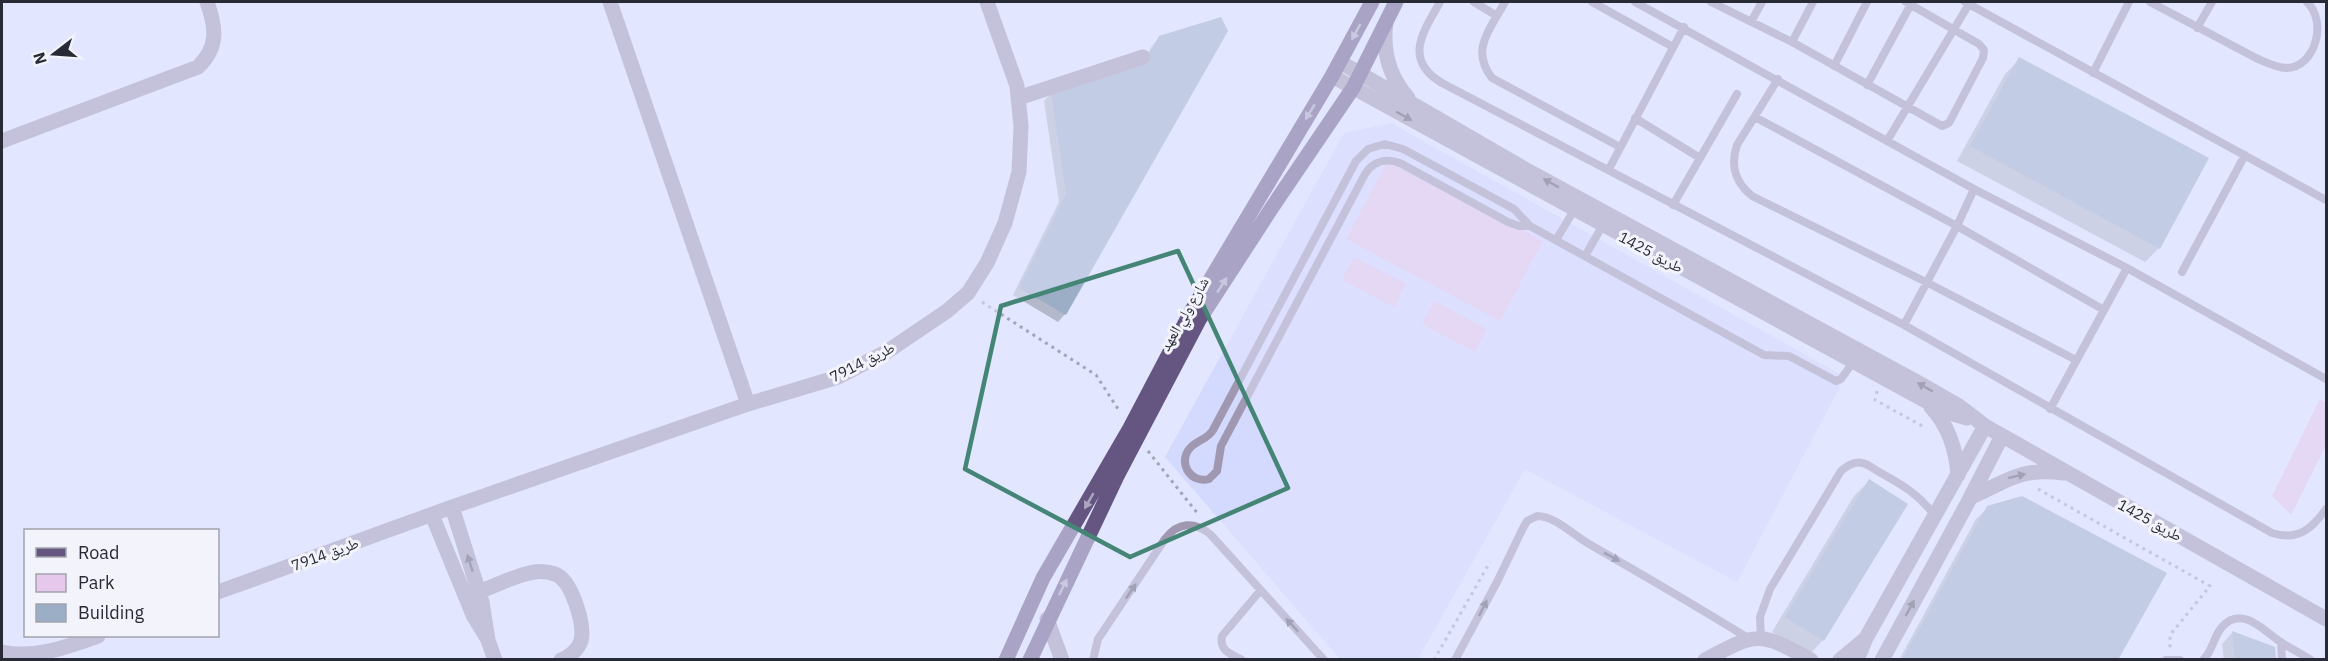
<svg xmlns="http://www.w3.org/2000/svg" width="2328" height="661" font-family="'IBM Plex Sans','Noto Naskh Arabic',sans-serif">
	<style>
		.built { fill: #d4d9fe }
		.green { fill: #e6c8ec }
		.shadow { fill: #0003 }
		.building { fill: #9cadc6 }
		.lines { fill: none; stroke-linecap: round; stroke-linejoin: round }
		.path { stroke: #a1a5b8; stroke-width: 3; stroke-dasharray: 3 4.5; stroke-linecap: butt }
		.lane { stroke: #a098b1; stroke-width: 8 }
		.street { stroke: #a098b1; stroke-width: 15 }
		.primary { stroke: #655681; stroke-width: 15 }
		.oneway { fill: #aca5be }
		.oneway2 { fill: #525060 }
		.marked { fill: none; stroke: #448576; stroke-width: 4.5; stroke-linejoin: round }
		.labels { text-anchor: middle; dominant-baseline: central; stroke-width: 6; stroke-linejoin: round; paint-order: stroke }
		.street-label { font-size: 15px; fill: #282a35; stroke: #f3f4fb }
	</style>
	<rect width="100%" height="100%" fill="#e2e6fe"/>
	<path class="built" d="M1391 123 1845 377 1737 582 1525 469 1418 659H1340L1165 457 1344 133Z"/>
	<path class="green" d="M1389 158 1543 241 1500 321 1346 239Z
		M1354 257 1406 284 1394 307 1342 280Z
		M1434 301 1487 329 1475 352 1422 324Z
		M2320 399 2326 403V445L2291 515 2272 496Z"/>
	<path class="shadow" d="M1159 38 1065 314 1058 322 1013 295 1059 202 1044 101 1052 93 1142 65 1152 46Z
		M2020 59 2159 248 2145 262 1957 161 2005 74Z
		M1869 481 1823 640 1809 655 1772 632 1854 496Z
		M1988 508 2116 660H1899L1976 519Z
		M2232 633 2274 660H2224L2222 644Z"/>
	<path class="building" d="M1221 17 1228 31 1066 315 1019 288 1066 194 1051 92 1145 62 1159 36Z
		M2019 57 2209 158 2160 249 1970 146Z
		M1869 479 1908 504 1824 641 1785 617Z
		M2022 496 2167 573 2118 660H1902L1987 506Z
		M2232 631 2275 647 2276 660H2235Z"/>
	<g class="lines">
		<path class="path" d="M982 302 1096 375 1120 412
			M1877 391 1875 400 1926 428
			M1148 451 1198 514
			M2038 489 2210 586 2170 635V649
			M1434 660 1490 562"/>
		<path class="lane" d="M1440 2C1423 32 1403 60 1442 83L1904 325 2272 533C2298 541 2312 529 2326 509
			M1474 2 1497 16
			M1505 2C1490 29 1470 50 1492 78L1620 147
			M1592 2 1673 47
			M1635 2 1974 189 2127 268 2326 379
			M1711 2 1792 42 1942 126 1949 123 1983 58 1984 50 1979 44 1906 2
			M1965 2 2326 200
			M2150 2 2256 58C2265 62 2276 68 2287 68 2315 67 2328 22 2307 2
			M1751 22 1762 2
			M2197 28 2212 2
			M1792 42 1813 2
			M1834 66 1867 2
			M2093 73 2129 2
			M1778 79 1737 145C1730 166 1735 182 1752 196L1928 283 2076 360
			M1867 85 1911 4
			M1755 117 1957 226 2104 310
			M1635 118 1700 158
			M1887 141 1969 4
			M1385 144 1403 149 1514 209 1530 226H1519L1508 222 1400 163C1386 158 1373 161 1365 174L1221 446 1217 471 1209 479C1191 484 1177 463 1190 448 1197 440 1207 440 1213 430L1356 161 1368 149Z
			M1609 169 1684 27
			M1673 205 1737 94
			M1530 226 1764 355 1789 356 1836 381 1841 379 1854 361
			M1556 240 1576 207
			M1585 256 1604 223
			M2182 272 2245 155
			M1904 325 1957 226 1974 189
			M2050 409 2127 268
			M1761 638 1760 617 1770 589 1841 471C1847 466 1854 461 1862 463 1868 464 1874 469 1879 472 1901 484 1920 495 1935 516
			M2281 642 2282 660
			M1093 660 1098 639 1165 539C1178 522 1194 521 1210 534L1324 660
			M1242 660C1231 654 1219 651 1222 636L1260 591
			M1455 660 1497 582 1522 530 1527 521 1537 516C1555 516 1573 535 1589 544 1643 575 1696 606 1748 638
			M2166 660H2180
			M2203 660C2213 651 2213 637 2222 627 2242 604 2265 632 2282 643 2292 649 2302 654 2311 660"/>
		<path class="street" d="M610 2 748 404
			M1386 23C1382 52 1389 76 1408 98
			M1340 62 1523 168 1919 383 1959 406 1985 426 2326 619
			M1332 76 1911 393 1946 412 1967 418
			M1018 98 1143 57
			M2 141 198 67C219 47 216 27 207 2
			M1931 407C1949 426 1956 449 1958 475
			M1971 497C2008 481 2020 467 2064 473
			M452 507 482 602 488 640 495 660
			M432 515 473 615 487 638
			M218 592 452 507 748 404 838 377 888 351 947 311 968 293 987 263 1005 223 1019 172 1021 126 1017 86 987 2
			M479 592C495 586 530 568 546 572 549 572 556 574 559 576 573 586 585 625 581 641 578 650 569 657 561 660
			M1047 619 1062 660
			M2 652C35 659 67 647 98 636
			M1705 660C1757 632 1759 631 1811 660
			M1840 660 1864 640
			M1857 660 1866 638 1985 426
			M1882 660 1967 504 2002 436"/>
		<path class="primary" d="M1006 660 1043 578 1130 428 1191 312 1332 76 1372 2
			M1030 660 1117 476 1199 320 1271 209 1353 88 1396 2"/>
	</g>
	<defs><path id="oneway-solid" d="M-6-.8H1V-3.2L6.5 0L1 3.2V.8H-6Z" transform="scale(1.5)"/></defs>
	<g class="oneway">
		<use href="#oneway-solid" transform="translate(1356 32) rotate(119)"/>
		<use href="#oneway-solid" transform="translate(1310 112) rotate(121)"/>
		<use href="#oneway-solid" transform="translate(1222 285) rotate(-57)"/>
		<use href="#oneway-solid" transform="translate(1089 501) rotate(120)"/>
		<use href="#oneway-solid" transform="translate(1063 587) rotate(-64)"/>
	</g>
	<g class="oneway2">
		<use href="#oneway-solid" transform="translate(1404 116) rotate(29)"/>
		<use href="#oneway-solid" transform="translate(1551 183) rotate(-151)"/>
		<use href="#oneway-solid" transform="translate(1925 387) rotate(-150)"/>
		<use href="#oneway-solid" transform="translate(2017 476) rotate(-14)"/>
		<use href="#oneway-solid" transform="translate(1612 557) rotate(29)"/>
		<use href="#oneway-solid" transform="translate(470 563) rotate(-108)"/>
		<use href="#oneway-solid" transform="translate(1131 591) rotate(-56)"/>
		<use href="#oneway-solid" transform="translate(1483 608) rotate(-63)"/>
		<use href="#oneway-solid" transform="translate(1910 608) rotate(-61)"/>
		<use href="#oneway-solid" transform="translate(1292 625) rotate(-133)"/>
	</g>
	<path d="M0 0H2328V661H0ZM1178 251 1288 488 1130 557 965 469 1001 306Z" fill="#e2e6fe" fill-opacity=".55" fill-rule="evenodd"/>
	<path class="marked" d="M1178 251 1288 488 1130 557 965 469 1001 306Z"/>
	<g class="labels">
		<g class="street-label">
			<text transform="translate(1651 252) rotate(28)">طريق 1425</text>
			<text transform="translate(1184 314) rotate(-60)">شارع ولي العهد</text>
			<text transform="translate(862 362) rotate(-27)">طريق 7914</text>
			<text transform="translate(2150 520) rotate(29)">طريق 1425</text>
			<text transform="translate(325 554) rotate(-20)">طريق 7914</text>
		</g>
	</g>
	<rect width="2328" height="661" fill="none" stroke="#282a35" stroke-width="6"/>
	<rect x="24" y="529" width="195" height="108" fill="#f3f4fb" stroke="#a2a3ac" stroke-width="1.5"/>
	<rect x="36" y="548" width="30" height="9" fill="#655681" stroke="#a2a3ac" stroke-width="1.5"/>
	<text x="78" y="559" font-size="18" fill="#282a35">Road</text>
	<rect x="36" y="574" width="30" height="18" fill="#e6c8ec" stroke="#a2a3ac" stroke-width="1.5"/>
	<text x="78" y="589" font-size="18" fill="#282a35">Park</text>
	<rect x="36" y="604" width="30" height="18" fill="#9cadc6" stroke="#a2a3ac" stroke-width="1.5"/>
	<text x="78" y="619" font-size="18" fill="#282a35">Building</text>
	<g transform="translate(54 54) rotate(253)" stroke="#f3f4fb" stroke-width="4.5" paint-order="stroke">
	<path d="M0-4.5L10 22L0 15L-10 22Z" fill="#282a35"/>
	<text y="-9" font-size="16" font-weight="bold" text-anchor="middle" fill="#282a35">N</text>
	</g>
</svg>
